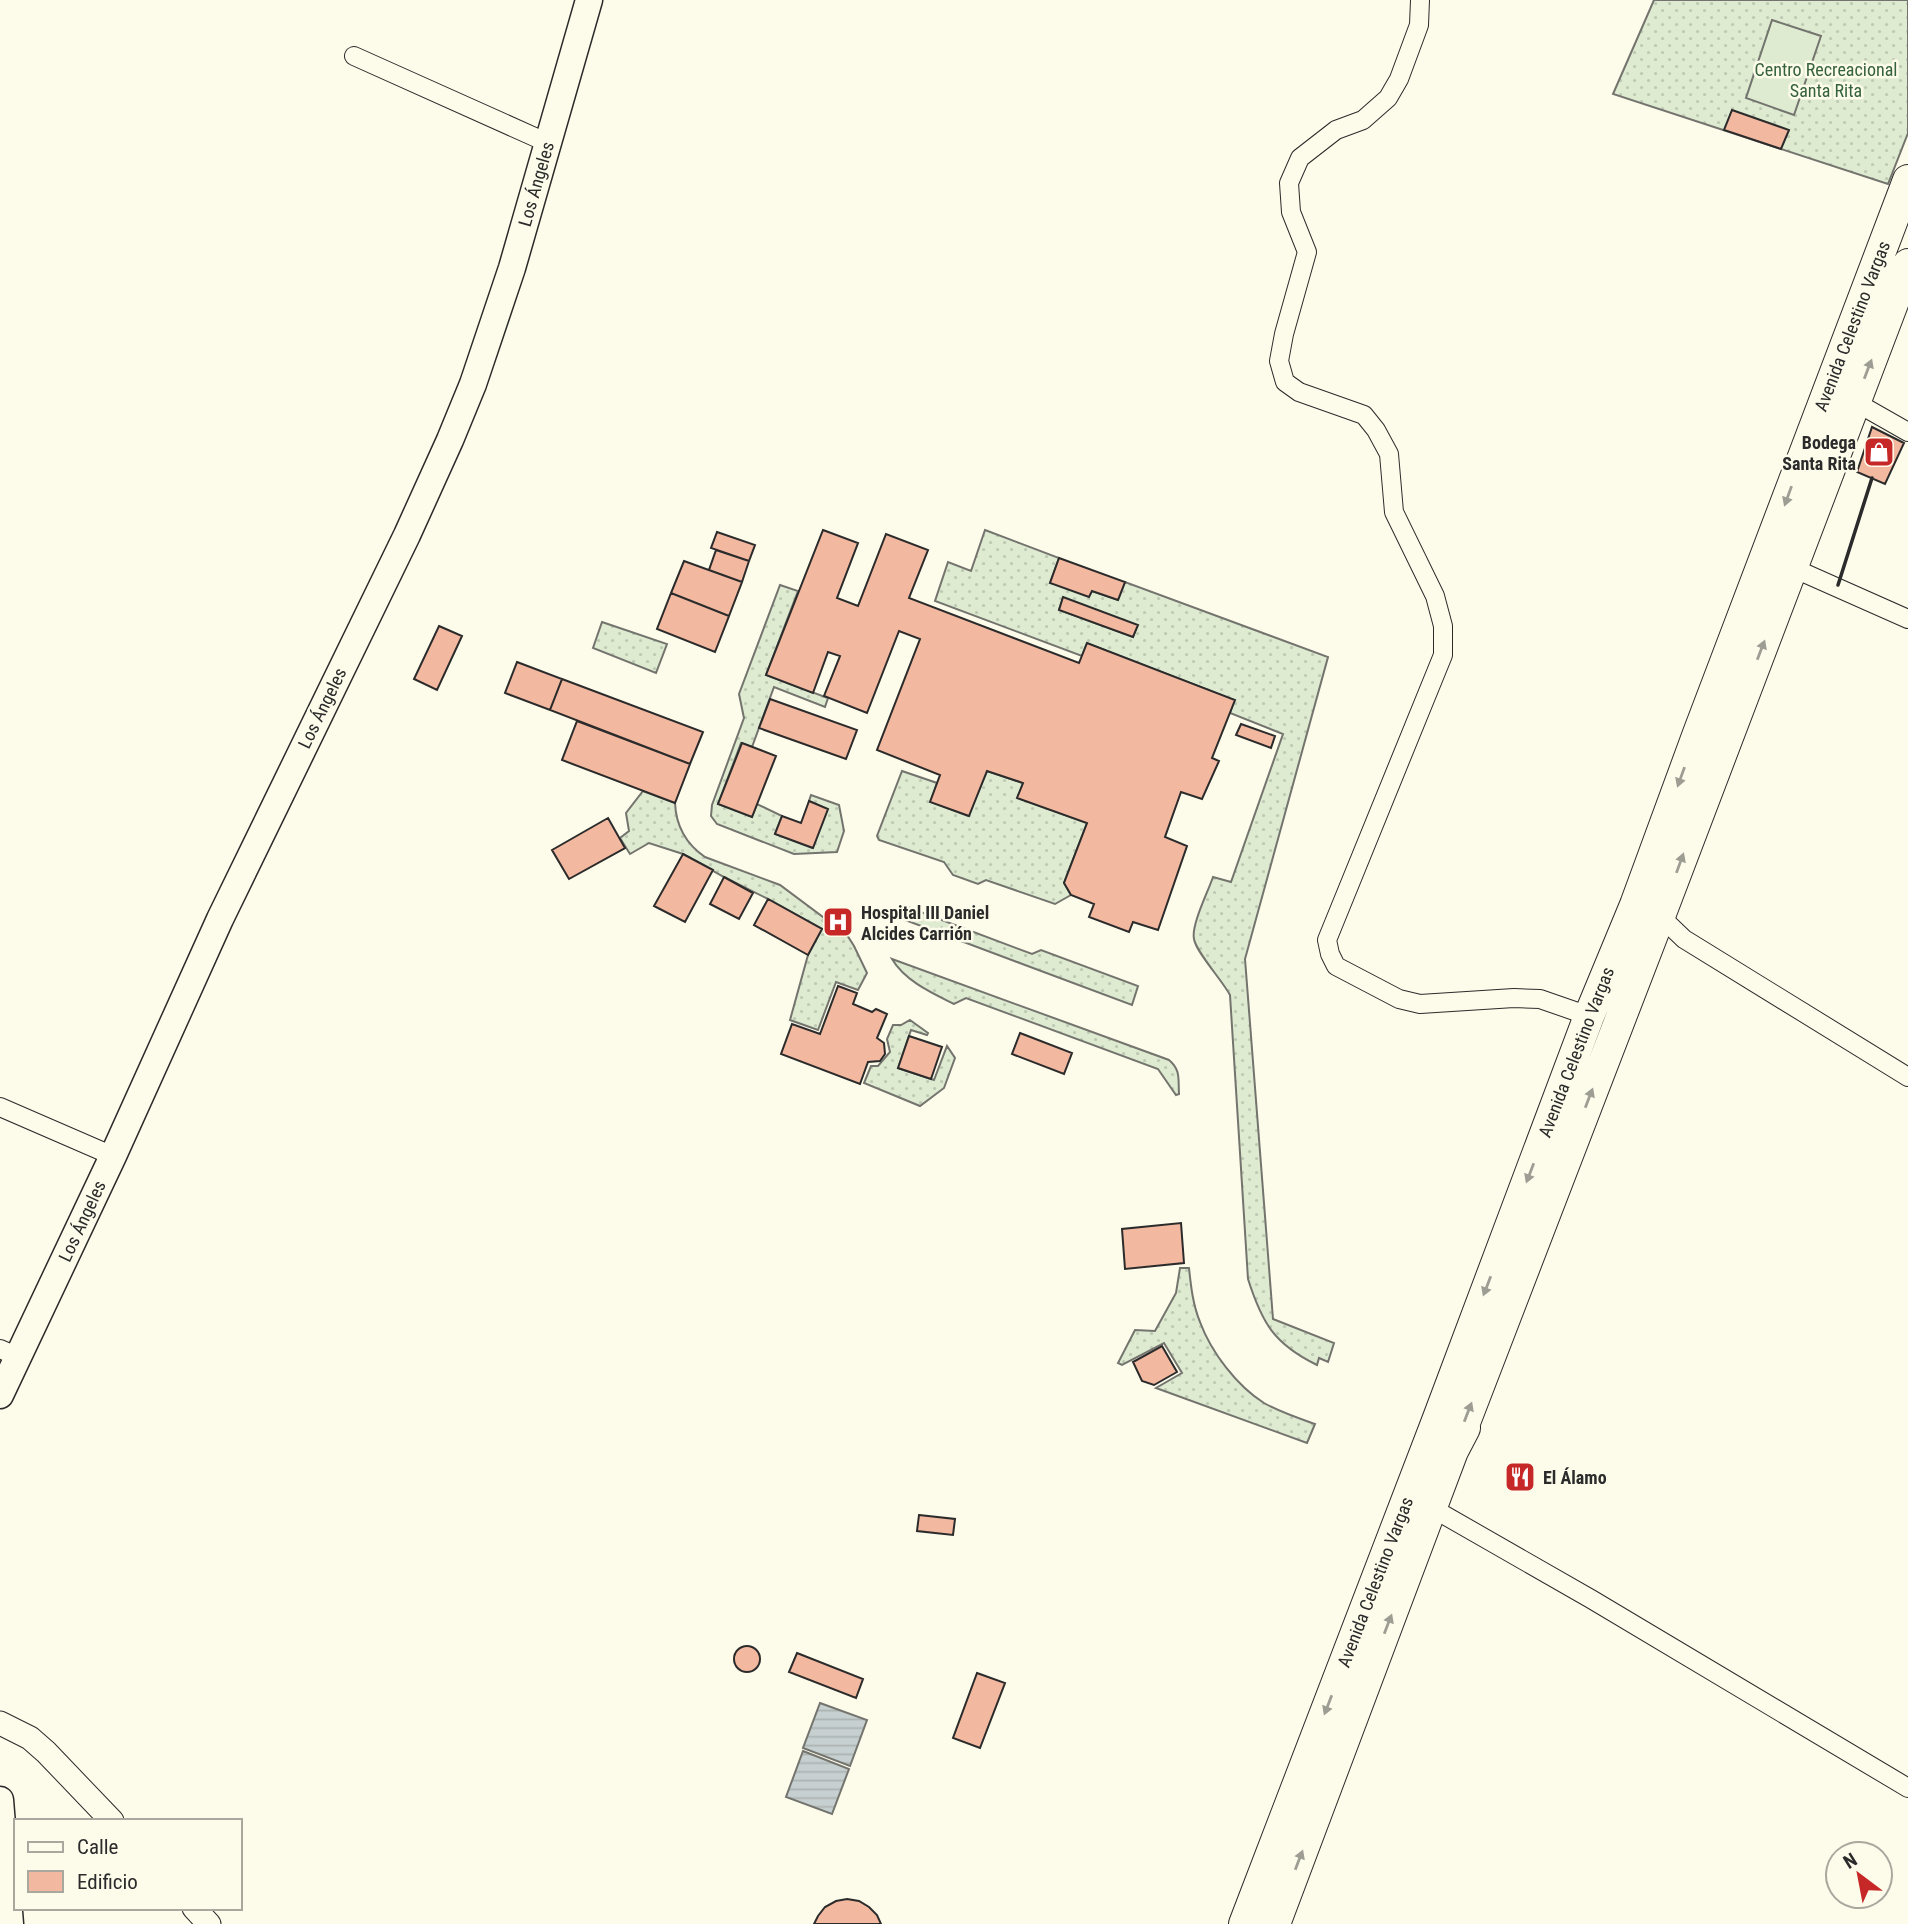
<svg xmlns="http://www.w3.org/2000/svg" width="1908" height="1924" font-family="'Roboto Condensed',sans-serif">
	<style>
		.grass { fill: url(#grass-dots); stroke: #74746e; stroke-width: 2; fill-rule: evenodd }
		.pitch { fill: #deebd1; stroke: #74746e; stroke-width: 2 }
		.water { fill: url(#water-rules); stroke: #74746e; stroke-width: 2 }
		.building { fill: #f2b8a0; stroke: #2b2b2b; stroke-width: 2 }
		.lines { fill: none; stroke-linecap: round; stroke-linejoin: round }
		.minor-casing { stroke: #2b2b2b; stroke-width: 20 }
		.tertiary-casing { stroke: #2b2b2b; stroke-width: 25 }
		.secondary-casing { stroke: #2b2b2b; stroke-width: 29 }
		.trunk-casing { stroke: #2b2b2b; stroke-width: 32 }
		.minor { stroke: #fdfbea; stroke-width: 18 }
		.tertiary { stroke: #fdfbea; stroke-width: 23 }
		.secondary { stroke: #fdfbea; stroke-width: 26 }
		.trunk { stroke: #fdfbea; stroke-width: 30 }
		.wall { stroke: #2b2b2b; stroke-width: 3.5 }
		.oneway { fill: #9e9d94 }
		.labels { text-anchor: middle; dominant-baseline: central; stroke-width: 5; stroke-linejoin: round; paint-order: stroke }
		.park-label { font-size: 18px; fill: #34623c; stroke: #fdfbea }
		.street-label { font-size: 18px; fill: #2b2b2b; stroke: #fdfbea }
		.poi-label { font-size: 18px; font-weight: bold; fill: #2b2b2b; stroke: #fdfbea; text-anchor: start }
	</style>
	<defs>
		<pattern id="grass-dots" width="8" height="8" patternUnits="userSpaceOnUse" patternTransform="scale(1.75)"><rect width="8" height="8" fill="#deebd1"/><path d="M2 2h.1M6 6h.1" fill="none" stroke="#bfcab4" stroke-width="1.8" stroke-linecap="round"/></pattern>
		<pattern id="water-rules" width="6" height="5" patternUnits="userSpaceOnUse" patternTransform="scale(1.75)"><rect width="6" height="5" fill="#c7d0d0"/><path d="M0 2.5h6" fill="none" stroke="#abb3b3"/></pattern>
	</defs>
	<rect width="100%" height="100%" fill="#fdfbea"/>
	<path class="grass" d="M1654 0H1908V133L1888 184 1613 94Z
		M985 530 1059 558 1050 583 1092 591 1118 600 1125 582 1328 657 1245 959 1273 1319 1334 1343 1328 1362 1319 1358 1317 1365C1274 1344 1262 1323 1248 1279L1230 995C1222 980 1196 952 1194 939 1191 925 1208 892 1213 877L1231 882 1283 734 1230 713 1234 700 1087 643 1082 656 935 601 948 562 971 571ZM1063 598 1137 625 1133 637 1059 610Z
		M780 585 798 591 766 675 828 698 825 707 774 687 752 747 741 743 718 804 752 817 757 804 782 816 775 834 812 848 827 809 809 801 811 795 839 805 844 831 837 852 794 854 717 824 711 816 712 805 744 718 739 694Z
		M602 622 667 644 656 673 593 648Z
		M902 771 937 783 931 802 968 816 987 771 1023 783 1018 798 1087 823 1064 883 1071 895 1055 904 986 880 978 884 953 875 944 862 879 840 877 836Z
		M643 791 675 803C676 826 686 844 705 857L780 885 847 935 854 946 867 973 858 990 836 982 818 1030 790 1020 808 955 822 929 768 899 724 877 683 854 649 843 630 854 620 838 629 831 626 813Z
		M902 905 1032 954 1041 950 1138 986 1132 1005 897 917Z
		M892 959 1169 1060C1181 1070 1178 1079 1179 1094L1176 1095 1158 1069 966 998 954 1004C932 993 905 981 892 959Z
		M910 1020 928 1033 927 1035 911 1030 898 1068 934 1080 947 1046 955 1058 944 1088 920 1106 864 1083 871 1066H878L890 1052 887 1039 893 1025H901Z
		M1180 1268H1189C1191 1287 1193 1305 1200 1322 1211 1352 1237 1386 1264 1403 1280 1412 1298 1418 1315 1424L1307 1443 1156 1388 1182 1373 1164 1343 1122 1365 1118 1363 1135 1330 1155 1331 1176 1293Z"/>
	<path class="pitch" d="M1772 20 1821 36 1794 115 1746 98Z"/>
	<path class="water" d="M820 1703 867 1720 850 1766 803 1748Z
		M803 1751 849 1769 832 1814 786 1797Z"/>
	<path class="building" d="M1732 110 1789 130 1781 149 1724 130Z
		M1872 427 1904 443 1885 484 1857 472Z
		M823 530 858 543 837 598 858 606 886 534 928 550 909 598 1079 663 1087 643 1235 700 1212 758 1219 761 1202 799 1181 792 1165 837 1187 846 1158 930 1133 922 1129 932 1089 917 1094 904 1071 895 1064 883 1087 823 1017 798 1023 783 987 771 969 816 930 802 940 775 877 750 920 639 899 631 867 713 824 696 840 656 828 652 813 693 766 675Z
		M717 532 755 545 749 561 711 548Z
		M716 550 749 561 742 582 709 570Z
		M1059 558 1125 582 1118 600 1092 591 1089 597 1050 583Z
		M684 561 742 582 729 616 671 593Z
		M671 593 729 616 715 652 657 629Z
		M1063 597 1138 625 1133 637 1059 610Z
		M439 626 462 636 437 690 414 679Z
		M517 662 562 679 550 710 505 693Z
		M562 679 703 732 690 764 550 710Z
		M770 699 857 730 846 759 759 728Z
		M577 721 690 764 675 803 562 760Z
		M1241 724 1275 736 1271 748 1236 735Z
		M742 743 776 756 752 817 718 804Z
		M809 801 828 809 813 848 775 834 782 816 801 823Z
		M608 818 625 848 569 879 552 850Z
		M683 854 713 870 685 922 654 906Z
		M724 877 753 893 739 919 710 904Z
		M768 899 822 929 808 955 754 925Z
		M838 986 857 993 853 1004 872 1012 876 1009 887 1014 877 1038 884 1043 885 1054 880 1061 868 1062 860 1084 781 1054 792 1024 820 1034Z
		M1020 1033 1072 1053 1064 1074 1012 1054Z
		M909 1036 942 1047 931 1079 898 1068Z
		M1181 1223 1184 1263 1125 1269 1122 1229Z
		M1162 1346 1177 1372 1154 1385 1142 1381 1133 1362Z
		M919 1515 955 1519 953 1535 917 1531Z
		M734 1659a13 13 0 1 1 26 0a13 13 0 1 1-26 0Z
		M797 1653 863 1679 856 1698 789 1672Z
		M977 1673 1005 1683 980 1748 953 1738Z
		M847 1899 859 1901 869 1907 877 1915 881 1924H814L818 1916 825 1907 836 1901Z"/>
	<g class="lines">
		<g class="minor-casing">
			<path id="minor" d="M1420 0 1419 25 1399 79 1388 98 1363 120 1336 130 1300 158 1289 183 1291 212 1307 252 1284 334 1279 361 1285 382 1299 392 1364 415 1376 430 1389 454 1394 512 1435 596 1443 626V655L1327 940 1330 954 1336 966 1399 999 1420 1004 1514 998 1540 999 1589 1016
				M354 56 548 143
				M1850 399 1908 432
				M1793 568 1908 619
				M1654 913 1660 916 1684 939 1908 1077
				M0 1107 113 1156
				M0 1349 18 1357
				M1432 1508 1591 1599 1908 1788"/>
		</g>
		<g class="tertiary-casing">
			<path id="tertiary" d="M0 1723 30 1738 46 1752 112 1821
				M194 1908 209 1924"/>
		</g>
		<g class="secondary-casing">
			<path id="secondary" d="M0 1395 113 1156 220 919 407 535 450 440 473 384 512 268 589 0
				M0 1800 10 1924"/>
		</g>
		<g class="trunk-casing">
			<path id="trunk" d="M1244 1924 1438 1418 1589 1016 1635 905 1697 736 1908 180
				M1275 1924 1453 1451 1465 1428 1464 1425 1660 916 1908 264"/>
		</g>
		<use href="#minor" class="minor"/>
		<use href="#tertiary" class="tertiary"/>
		<use href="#secondary" class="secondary"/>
		<use href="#trunk" class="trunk"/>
		<path class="wall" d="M1838 585 1872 478"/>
	</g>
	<defs><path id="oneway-solid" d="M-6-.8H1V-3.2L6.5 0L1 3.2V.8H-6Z" transform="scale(1.75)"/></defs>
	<g class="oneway">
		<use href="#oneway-solid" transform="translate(1868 369) rotate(-69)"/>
		<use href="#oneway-solid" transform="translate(1788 496) rotate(110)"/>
		<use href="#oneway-solid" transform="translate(1761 650) rotate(-69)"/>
		<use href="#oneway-solid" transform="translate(1681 777) rotate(110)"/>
		<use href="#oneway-solid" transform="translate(1680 863) rotate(-70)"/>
		<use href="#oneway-solid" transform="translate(1589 1098) rotate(-69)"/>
		<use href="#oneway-solid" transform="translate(1530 1173) rotate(111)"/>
		<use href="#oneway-solid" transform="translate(1487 1286) rotate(111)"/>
		<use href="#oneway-solid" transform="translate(1468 1412) rotate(-69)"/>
		<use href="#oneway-solid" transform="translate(1388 1624) rotate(-69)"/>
		<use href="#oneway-solid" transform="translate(1328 1705) rotate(111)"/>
		<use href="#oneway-solid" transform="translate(1299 1860) rotate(-69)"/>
	</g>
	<defs>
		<g id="shop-square" transform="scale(1.575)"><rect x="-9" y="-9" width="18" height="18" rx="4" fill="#c62828" stroke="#fdfbea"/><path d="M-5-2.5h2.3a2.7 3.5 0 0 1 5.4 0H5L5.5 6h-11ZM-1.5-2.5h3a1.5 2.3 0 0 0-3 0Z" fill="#fff"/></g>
		<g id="hospital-square" transform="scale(1.575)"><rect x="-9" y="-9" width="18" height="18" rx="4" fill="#c62828" stroke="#fdfbea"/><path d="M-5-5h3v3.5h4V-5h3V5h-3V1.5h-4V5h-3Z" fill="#fff"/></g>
		<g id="restaurant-square" transform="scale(1.575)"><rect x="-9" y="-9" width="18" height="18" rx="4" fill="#c62828" stroke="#fdfbea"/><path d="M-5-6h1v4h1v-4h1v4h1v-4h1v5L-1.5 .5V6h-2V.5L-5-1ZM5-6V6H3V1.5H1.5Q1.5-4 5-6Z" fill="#fff"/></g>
	</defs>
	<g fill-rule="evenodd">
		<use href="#shop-square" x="1879" y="452"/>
		<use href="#hospital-square" x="838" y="922"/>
		<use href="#restaurant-square" x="1520" y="1477"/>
	</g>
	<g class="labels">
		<g class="park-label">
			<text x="1826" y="69">Centro Recreacional<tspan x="1826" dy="21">Santa Rita</tspan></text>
		</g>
		<g class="street-label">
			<text transform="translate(536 184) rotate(-74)">Los Ángeles</text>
			<text transform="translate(1852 326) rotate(-69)">Avenida Celestino Vargas</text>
			<text transform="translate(322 708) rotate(-64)">Los Ángeles</text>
			<text transform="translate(1576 1052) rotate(-69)">Avenida Celestino Vargas</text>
			<text transform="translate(82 1221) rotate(-65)">Los Ángeles</text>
			<text transform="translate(1375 1582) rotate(-69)">Avenida Celestino Vargas</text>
		</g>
		<g class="poi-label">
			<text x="1856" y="442" text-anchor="end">Bodega<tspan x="1856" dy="21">Santa Rita</tspan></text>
			<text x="861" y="912">Hospital III Daniel<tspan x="861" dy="21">Alcides Carrión</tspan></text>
			<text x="1543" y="1477">El Álamo</text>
		</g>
	</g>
	<rect x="14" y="1819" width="228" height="91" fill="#fdfbea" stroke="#a9a89e" stroke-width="2"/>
	<rect x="28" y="1842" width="35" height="10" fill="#fdfbea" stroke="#a9a89e" stroke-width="2"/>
	<text x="77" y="1854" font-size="21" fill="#2b2b2b">Calle</text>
	<rect x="28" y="1871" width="35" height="21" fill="#f2b8a0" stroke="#a9a89e" stroke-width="2"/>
	<text x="77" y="1889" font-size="21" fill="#2b2b2b">Edificio</text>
	<g transform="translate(1859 1875) rotate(328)"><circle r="33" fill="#fdfbea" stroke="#a9a89e" stroke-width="2"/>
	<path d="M0-5L12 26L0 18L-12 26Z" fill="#c62828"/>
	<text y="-10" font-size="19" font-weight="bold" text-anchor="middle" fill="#2b2b2b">N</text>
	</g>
</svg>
